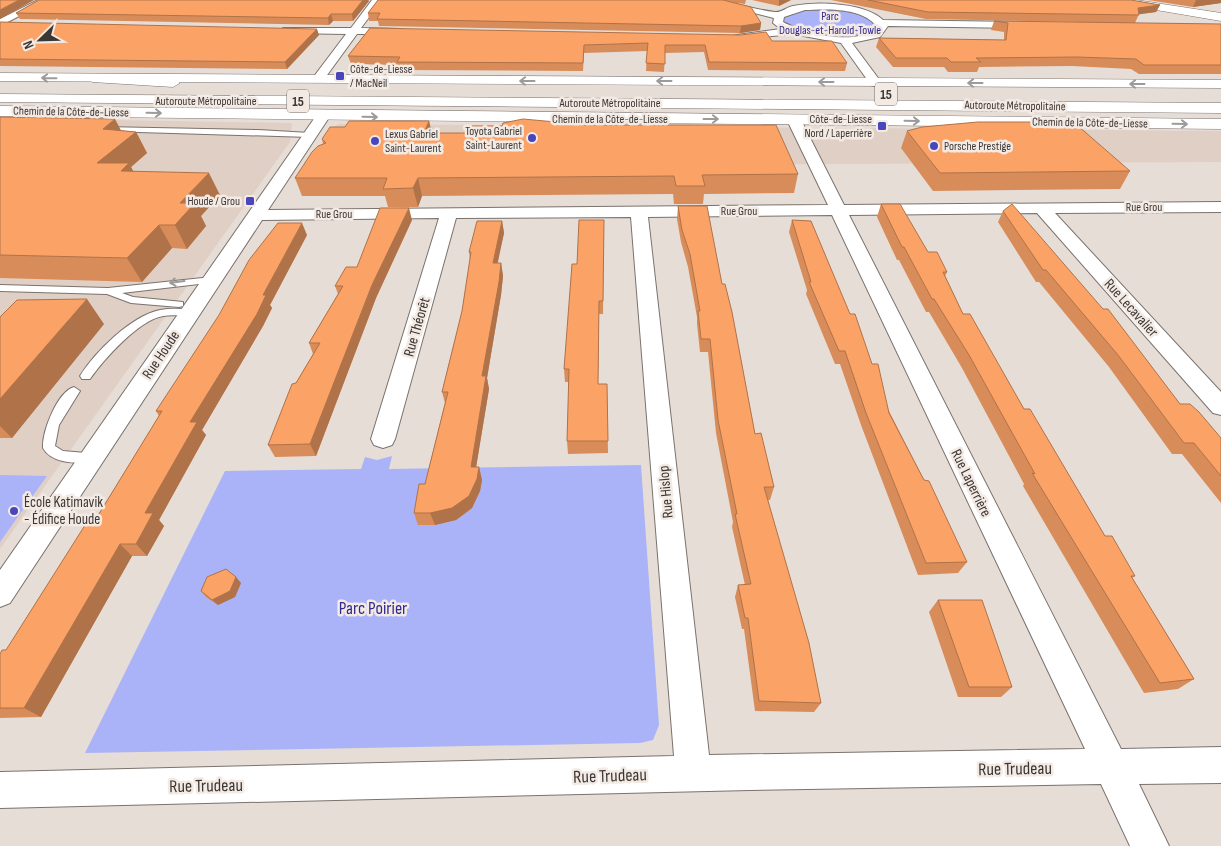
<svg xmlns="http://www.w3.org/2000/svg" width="1221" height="846" font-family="'Sofia Sans Condensed',sans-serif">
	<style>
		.built { fill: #e0cfc5 }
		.green { fill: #aab3f7 }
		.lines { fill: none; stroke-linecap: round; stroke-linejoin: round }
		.lane-casing { stroke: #7a726d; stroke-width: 2 }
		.street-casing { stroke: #7a726d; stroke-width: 2 }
		.secondary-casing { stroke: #7a726d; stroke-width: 1 }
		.highway-casing { stroke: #7a726d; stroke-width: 1 }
		.lane { fill: #fff; fill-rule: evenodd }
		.street { fill: #fff; fill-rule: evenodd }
		.secondary { fill: #fff; fill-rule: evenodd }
		.highway { fill: #fff; fill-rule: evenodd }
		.wall { fill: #d88c59 }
		.shaded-wall { fill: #b07248 }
		.building { fill: #fba367; stroke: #b07248 }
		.oneway { stroke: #9d9b9a }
		.poi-dot { fill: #4945bc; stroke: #f4eae4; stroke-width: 2 }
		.labels { text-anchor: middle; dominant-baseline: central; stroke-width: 5; stroke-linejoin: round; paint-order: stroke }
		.far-park-label { font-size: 12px; fill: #312a8f; stroke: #f4eae4 }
		.far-poi-label { font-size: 12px; fill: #3b3735; stroke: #f4eae4; text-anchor: start }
		.far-street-label { font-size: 12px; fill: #3b3735; stroke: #f4eae4 }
		.shield { fill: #f4eae4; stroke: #726d6a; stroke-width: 1 }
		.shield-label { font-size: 14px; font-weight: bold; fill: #3b3735 }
		.street-label { font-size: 15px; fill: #3b3735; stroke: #f4eae4 }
		.poi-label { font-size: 15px; fill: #3b3735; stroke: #f4eae4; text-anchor: start }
		.near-park-label { font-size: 18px; fill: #312a8f; stroke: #f4eae4 }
		.near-street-label { font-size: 18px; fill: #3b3735; stroke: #f4eae4 }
	</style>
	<rect width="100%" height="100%" fill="#e7ddd7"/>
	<path class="built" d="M0 118 292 123 290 142 0 549Z
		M339 124 1221 131V162L307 167 333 127Z"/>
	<path class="green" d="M805 7 854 11 881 23 878 33 844 40 784 28 779 16Z
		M392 456 389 469 641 465 659 725 653 740 640 743 85 753 225 471 361 469 365 457 377 460Z
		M0 475 47 476 0 542Z"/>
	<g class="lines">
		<g class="lane-casing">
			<path id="lane" d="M102 127 258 130 310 133 314 135 310 137 105 131H102Z
				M212 277 217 280 216 282 122 293 133 297 183 302V306L179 307 131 303 107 294 0 291V285L108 288Z
				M191 309 196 312 195 314C185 317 174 314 163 316 139 320 104 359 90 379H82L80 376C95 352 131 316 160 310 170 308 181 309 191 309Z
				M74 387 80 391 59 425 55 446 63 451 97 454 99 458 97 462 92 463C76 463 52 464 43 448 42 432 57 392 74 387Z"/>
		</g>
		<g class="street-casing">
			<path id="street" d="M38 0H50L0 26V19Z
				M372 0H382L361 28 401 29 405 30V34H357L322 82H314L312 79 346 34 287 33 283 32V28H351Z
				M702 0C728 0 750 9 775 12 781 13 787 7 793 6 817 1 865 3 883 20L1025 22 1030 25 1025 28 888 26 880 37 852 43 881 82 875 86 871 85 841 43 793 34 733 40V36L737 35 781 29 773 23 774 18ZM805 10C826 9 863 7 877 27 858 47 805 34 783 22L784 17Z
				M323 112 330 116 268 210 828 205 787 120 794 116 801 120 844 205 1221 202V212L1055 213 1221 392V415L1213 413 1037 213 849 215 1121 749 1221 747V783L1139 784 1169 846H1130L1101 784 750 790 0 808V772L674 756 631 217 456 218 395 439 392 445 383 448 374 445 371 439 439 218 262 220 10 603 0 607V570L318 113ZM832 215 1085 749 709 755 648 217Z"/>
		</g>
		<g class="secondary-casing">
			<path id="secondary" d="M1109 0H1136L1221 13V21L1115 3Z
				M0 73 1221 80V88L0 81Z
				M0 106 1221 119V129L0 116Z"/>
		</g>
		<g class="highway-casing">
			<path id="highway" d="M97 75 173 79 180 83 173 87 92 82 90 79 92 76Z
				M0 94 1221 103V113L0 102Z"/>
		</g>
		<use href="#lane" class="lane"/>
		<use href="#street" class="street"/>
		<use href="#secondary" class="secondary"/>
		<use href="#highway" class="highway"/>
	</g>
	<path class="wall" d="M39 0H368L369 1 353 21H333L329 25 20 19 16 13Z
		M378 0H746L745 4 737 3 761 23 760 30 740 33 379 26 378 21H369L368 13Z
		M752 0H791L779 6Z
		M831 0H1131L1160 5 1156 12 1139 14 1135 23 926 19Z
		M1148 0H1221V3L1193 7Z
		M994 21 1221 24V74H1139L1131 69 1072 66 979 67 977 72H948L944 67H893L876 47 879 38 1004 40V32L991 30Z
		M0 22 319 35 287 69 0 66Z
		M370 28 772 41 847 63 845 71 708 70 704 52 665 53 664 72 646 71 647 51 584 53 583 71 399 70 398 65 351 64 348 56Z
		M0 117 136 132 147 153 131 167 133 171 220 195 201 216 206 226 187 249 172 248 142 282 0 278Z
		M429 121 432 133H467L556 125 798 174 794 193 704 194 703 204H674L673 194 422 196 418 207H388L385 196H302L295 178 323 144 322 139 345 127Z
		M1043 125 1130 171 1120 189 933 191 901 148 907 131Z
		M881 204 947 272 945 276 963 314 1105 536 1135 576 1132 578 1194 679 1178 689 1144 693 1023 486 1024 484 962 368 929 312H926L899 260H897L877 217Z
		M678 206 722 284 755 434 774 487 770 500H768L821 703 814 712 755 711 744 629H742L735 597 738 585H745L732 527 733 522 716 433 708 352H700L697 324V317L688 267 681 242 677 219Z
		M1003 211 1180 404 1221 438V503L1182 454H1172L1109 367 1039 282H1036L998 222Z
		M412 220 376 298 316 456 275 457 268 445 296 383 313 354 309 343 338 294 335 286Z
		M604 220 603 314H599L598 384H607L608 453 568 454 567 441 569 382H565L564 369 577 264Z
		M792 220 924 480 967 562 958 573 918 575 861 425 840 364H835L806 294 807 290 789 232Z
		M502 221 504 233 497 263H501L503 276 501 295 487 378 489 389 476 467H479L482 480 480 491 472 508 456 520 435 525H418L414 513 425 484 445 403 442 392 462 311 470 260 469 252Z
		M307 235 270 305 272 308 263 326 202 430 206 435 159 520 164 526 147 556H132L41 717 0 718V654L6 650 94 522 159 416 156 411Z
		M0 317 104 324 12 438H0Z
		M241 583 235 597 218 605 206 597 201 591Z
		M938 600 1012 687 1001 697H958L929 612Z"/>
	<path class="shaded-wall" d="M19 0H34L0 19V10Z
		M363 0H368L369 1 353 21 352 14Z
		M779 0H791L779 6Z
		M1196 0H1221V3L1193 7Z
		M1160 5 1156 12 1134 15 1138 8Z
		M331 14 333 21 329 25 328 18Z
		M761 23 760 30 740 33 741 26Z
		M317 29 319 35 287 69 285 62Z
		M115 119 126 140 136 132 147 153 131 167 141 186 97 163 103 129Z
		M429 121 433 138 424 133Z
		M209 173 220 195 201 216 206 226 187 249 175 225 180 203Z
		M418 178 422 196 418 207 413 188Z
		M409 208 412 220 376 298 316 456 310 444 372 285Z
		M502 221 504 233 495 276 493 263Z
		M302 223 307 235 270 305 272 308 263 326 202 430 206 435 159 520 164 526 147 556 136 544 145 513 190 422 263 295Z
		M159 225 172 248 142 282 127 258Z
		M501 263 503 276 501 295 487 378 489 389 474 480 471 467 482 376Z
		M87 299 104 324 12 438 0 426V399Z
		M479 467 482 480 480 491 472 508 456 520 435 525 430 513Z
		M120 544 132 556 41 717 24 708Z
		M236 577 241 583 235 597 218 605 212 600Z"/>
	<path class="building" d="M0 0H19L0 10Z
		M39 0H363L352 14H331L328 18 16 13Z
		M378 0H723L751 7 761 23 741 26 377 19 380 13H368Z
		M868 0H1131L1160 5 1138 8 1139 15 928 12Z
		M994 21 1221 24V65H1144L1136 59 1077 57 976 58 981 62H951L947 58H896L879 38 1006 40 1008 23Z
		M0 22 317 29 285 62 0 59Z
		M370 28 741 35 766 32 772 41H832L847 63 709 62 705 45H665V64L646 63 648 43 584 45 583 63 397 62 400 57 348 56Z
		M0 117 115 119 103 129 136 132 97 163H129L121 171 209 173 180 203H195L175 225H159L127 258 0 255Z
		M523 119 556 122V125H776L798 174 702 175 705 186H676L674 176 418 178 413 188 383 189 387 178H295L312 152 318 146 326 143 322 139 330 127H345L349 121H429L424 133H467L469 126H502L503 123Z
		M978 122H1040L1043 125H1077L1130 171 940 173 907 131 922 127Z
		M881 204H900L928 252H937L947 272H943L963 314H970L1024 409H1030L1105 536H1112L1135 576H1131L1194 679 1160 683 1032 473 1035 474 969 355 934 299H932L904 247H902Z
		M1012 204 1103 309H1108L1180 404H1190L1199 412 1221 438V476L1194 443H1184L1118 355 1046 270H1043L1003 211Z
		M678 206H707L722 284H725L732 312 755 434 761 433 774 487H764L809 643 821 703 759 701 748 618H745L738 585 751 584 735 514H737L718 420 710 339H701L698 311H700L690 254 682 230Z
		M380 208H409L372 285 310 444 268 445 292 384 296 383 320 343H309L343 286H335L346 267H357Z
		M579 220H604L603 301H599L598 384H607L608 441H567L569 369H564L572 264H577Z
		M792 220 811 221 850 314H855L872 364H878L889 413 924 480 929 481 967 562 926 563 866 413 845 351H839L809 282H811Z
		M477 221H502L493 263H501L499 282 482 376H486L471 467H479L477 479 469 496 452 508 430 513H414L419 484H425L448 392H442L462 311 471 252H469Z
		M278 223H302L263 295H266L257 314 190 422H197L145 513H153L136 544H120L24 708H0V654L2 650H6L87 522H94L162 411H156L219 315 249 260Z
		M87 299 0 399V317L17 300Z
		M226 569 236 577 230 591 212 600 201 591 207 577Z
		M938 600H982L1012 687H969Z"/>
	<defs><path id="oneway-shaft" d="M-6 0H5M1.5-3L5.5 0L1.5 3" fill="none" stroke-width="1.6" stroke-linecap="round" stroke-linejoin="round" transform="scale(1.25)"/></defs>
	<g class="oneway">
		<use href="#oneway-shaft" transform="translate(49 78) rotate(-179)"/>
		<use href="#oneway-shaft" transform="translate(527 81) rotate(-180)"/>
		<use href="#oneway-shaft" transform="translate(664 81) rotate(-180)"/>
		<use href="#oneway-shaft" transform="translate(826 82) rotate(-180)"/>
		<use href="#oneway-shaft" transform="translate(975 83) rotate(-180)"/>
		<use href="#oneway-shaft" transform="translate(1137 84) rotate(-180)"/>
		<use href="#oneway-shaft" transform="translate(154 113) rotate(1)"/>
		<use href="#oneway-shaft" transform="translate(370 117) rotate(1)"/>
		<use href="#oneway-shaft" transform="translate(711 119)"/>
		<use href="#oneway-shaft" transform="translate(912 121) rotate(1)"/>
		<use href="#oneway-shaft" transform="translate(1180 124) rotate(1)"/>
		<use href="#oneway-shaft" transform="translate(177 282) rotate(173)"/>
	</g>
	<g class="poi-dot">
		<rect x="335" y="71" width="10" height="10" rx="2.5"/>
		<rect x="877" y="121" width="10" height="10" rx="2.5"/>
		<circle cx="532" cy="138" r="5"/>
		<circle cx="375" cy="141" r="5"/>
		<circle cx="934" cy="146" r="5"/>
		<rect x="245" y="196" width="10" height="10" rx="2.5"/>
		<circle cx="14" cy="511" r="5"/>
	</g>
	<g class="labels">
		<g class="far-park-label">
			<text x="830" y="16">Parc<tspan x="830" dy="14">Douglas-et-Harold-Towle</tspan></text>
		</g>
		<g class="far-poi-label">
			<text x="350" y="69">Côte-de-Liesse<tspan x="350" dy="14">/ MacNeil</tspan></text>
			<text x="872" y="119" text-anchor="end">Côte-de-Liesse<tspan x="872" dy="14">Nord / Laperrière</tspan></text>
			<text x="522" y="131" text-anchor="end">Toyota Gabriel<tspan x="522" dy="14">Saint-Laurent</tspan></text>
			<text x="385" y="134">Lexus Gabriel<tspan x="385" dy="14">Saint-Laurent</tspan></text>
			<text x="944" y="146">Porsche Prestige</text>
			<text x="240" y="201" text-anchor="end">Houde / Grou</text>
		</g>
		<g class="far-street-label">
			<text x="206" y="101">Autoroute Métropolitaine</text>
			<text x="610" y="103">Autoroute Métropolitaine</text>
			<text transform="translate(1015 106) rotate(1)">Autoroute Métropolitaine</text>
			<text transform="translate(71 112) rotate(1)">Chemin de la Côte-de-Liesse</text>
			<text x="610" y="119">Chemin de la Côte-de-Liesse</text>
			<text transform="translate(1090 123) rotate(1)">Chemin de la Côte-de-Liesse</text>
			<text x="1144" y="207">Rue Grou</text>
			<text x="739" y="211">Rue Grou</text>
			<text x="334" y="214">Rue Grou</text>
		</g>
		<g class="shield">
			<rect x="875" y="82.5" width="22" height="23" rx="4"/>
			<rect x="287" y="89.5" width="22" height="23" rx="4"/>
		</g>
		<g class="shield-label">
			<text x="886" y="94">15</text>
			<text x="298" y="101">15</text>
		</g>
		<g class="street-label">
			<text transform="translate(1131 308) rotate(48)">Rue Lecavalier</text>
			<text transform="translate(417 327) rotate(-74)">Rue Théorêt</text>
			<text transform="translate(161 355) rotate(-56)">Rue Houde</text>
			<text transform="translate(971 483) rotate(64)">Rue Laperrière</text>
			<text transform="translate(666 492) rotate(-95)">Rue Hislop</text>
		</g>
		<g class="poi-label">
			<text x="24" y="502">École Katimavik<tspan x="24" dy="17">- Édifice Houde</tspan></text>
		</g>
		<g class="near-park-label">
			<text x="373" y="608">Parc Poirier</text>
		</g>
		<g class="near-street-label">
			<text transform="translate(1015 769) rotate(-1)">Rue Trudeau</text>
			<text transform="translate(610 776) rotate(-2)">Rue Trudeau</text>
			<text transform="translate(206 786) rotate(-1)">Rue Trudeau</text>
		</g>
	</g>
	<g transform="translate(40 40) rotate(247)" stroke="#f4eae4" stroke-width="4" paint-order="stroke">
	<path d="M0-4L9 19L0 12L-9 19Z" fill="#3b3735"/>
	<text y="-8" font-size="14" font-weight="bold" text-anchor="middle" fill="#3b3735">N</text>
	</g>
</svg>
